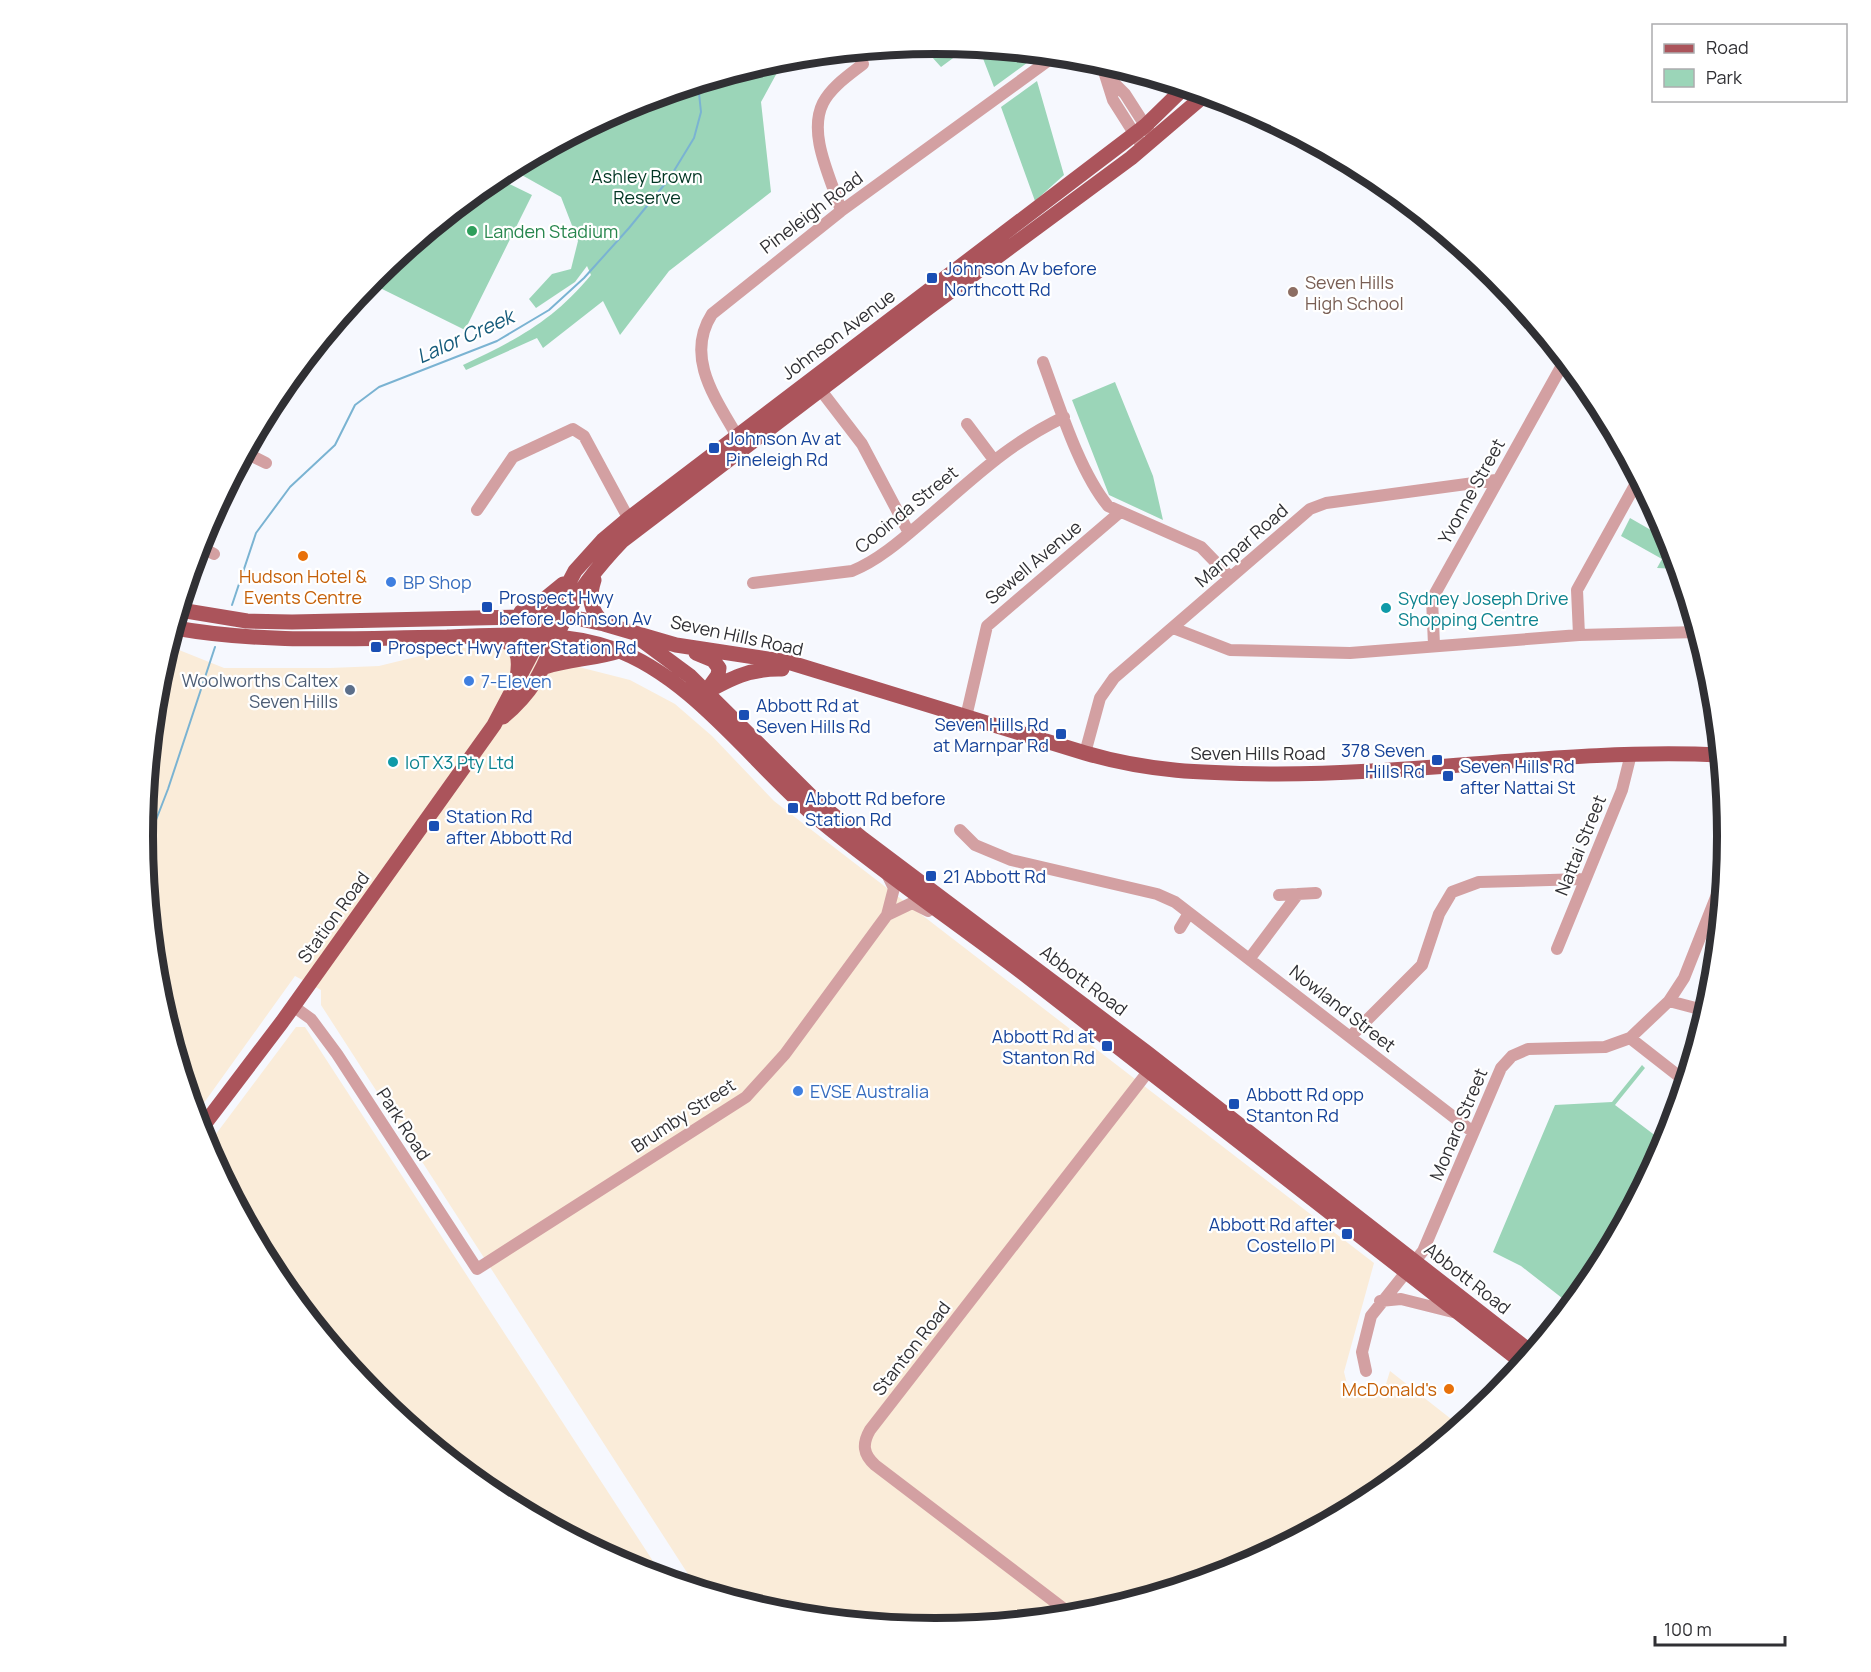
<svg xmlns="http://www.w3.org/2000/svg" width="1871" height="1672" font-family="Manrope,sans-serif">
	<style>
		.industrial { fill: #faecd9 }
		.green { fill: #9bd5b8 }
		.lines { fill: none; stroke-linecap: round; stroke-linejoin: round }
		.stream { stroke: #7ab3d2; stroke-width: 2 }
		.minor { stroke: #d3a0a2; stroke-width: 12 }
		.major { stroke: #ab545b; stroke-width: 15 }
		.leisure-dot { fill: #2e9e5b; stroke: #fff; stroke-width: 2 }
		.transit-dot { fill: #1a4fb4; stroke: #fff; stroke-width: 2 }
		.education-dot { fill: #8d6e63; stroke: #fff; stroke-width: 2 }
		.food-dot { fill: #e8710a; stroke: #fff; stroke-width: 2 }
		.shop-dot { fill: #3f7fe0; stroke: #fff; stroke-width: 2 }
		.culture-dot { fill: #0f9aa8; stroke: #fff; stroke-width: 2 }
		.service-dot { fill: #5c6f8a; stroke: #fff; stroke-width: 2 }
		.labels { text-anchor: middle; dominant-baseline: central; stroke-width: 4.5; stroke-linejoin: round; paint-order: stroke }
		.park-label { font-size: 18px; fill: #013522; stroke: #fff }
		.street-label { font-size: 18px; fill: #303034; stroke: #fff }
		.leisure-label { font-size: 18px; fill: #27864d; stroke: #fff; text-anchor: start }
		.transit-label { font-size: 18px; fill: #164399; stroke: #fff; text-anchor: start }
		.education-label { font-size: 18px; fill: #785e54; stroke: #fff; text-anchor: start }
		.food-label { font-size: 18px; fill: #c56008; stroke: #fff }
		.shop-label { font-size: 18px; fill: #366cbe; stroke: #fff; text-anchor: start }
		.culture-label { font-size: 18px; fill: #0d838f; stroke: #fff; text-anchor: start }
		.service-label { font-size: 18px; fill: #4e5e75; stroke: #fff; text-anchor: end }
		.water-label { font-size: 20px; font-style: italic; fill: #155b7b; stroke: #fff }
		.rim { fill: none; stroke: #303034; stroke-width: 8 }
	</style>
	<rect width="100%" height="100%" fill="#f6f8fe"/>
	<path class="industrial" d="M169 646 224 668H330L379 666 448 649 496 646 630 680 675 704 712 736 774 801 1374 1263 1344 1372 1347 1384 1361 1394H1374L1386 1384 1390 1371 1460 1426 1376 1495 1238 1568 1090 1613 935 1628 781 1613 697 1588 321 1005V990L295 976 196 1114 158 990 143 836 158 681Z
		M296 1027H305L664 1578 632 1568 495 1495 375 1396 276 1276 207 1146Z"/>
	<path class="green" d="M936 44 968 47 941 67 921 45Z
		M979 48 1029 53 1031 60 994 87Z
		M785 58 761 102 771 192 669 271 620 335 603 301 543 348 537 338 466 370 463 365C516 340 553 321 591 275L587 266 575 282 536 308 529 299 552 274 571 269 578 241 561 197 511 169 633 104Z
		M1037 81 1064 175 1035 201 1001 107Z
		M495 177 532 195 465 330 376 286 386 267Z
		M1115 382 1153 476 1163 520 1109 495 1072 400Z
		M1630 518 1670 541 1679 569 1657 568 1662 559 1621 536Z
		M1642 1065 1645 1068 1615 1105 1665 1143 1594 1277 1571 1305 1521 1266 1493 1252 1555 1105 1612 1102Z"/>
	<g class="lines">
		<path class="stream" d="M232 605 256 533 290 487 335 445 355 405 379 387 497 341 549 310 584 278 629 228 669 179 694 138 701 112 698 84
			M144 851 168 789 215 647"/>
		<path class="minor" d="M1101 62 1113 100 1139 141
			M1109 78 1125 94 1150 133
			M841 211C832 180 807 135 823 103 831 87 849 75 863 64
			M1043 362C1059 405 1079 471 1108 506L1201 547 1230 577
			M816 384 862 444 909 533
			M967 424 994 460
			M741 443C719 403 683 359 712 314L841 211 1056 55
			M246 453 266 463
			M477 510 513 457 573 429 584 436 632 525
			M199 546 214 554
			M753 583 852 571C882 559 909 533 934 512 978 474 1010 443 1064 417
			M1173 628 1230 650 1350 653 1579 635 1698 632
			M1579 635 1577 590 1639 478
			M1434 645 1432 599 1565 360
			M966 717 987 626 1119 513
			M1085 753 1100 698 1114 678 1310 509 1326 503 1496 480
			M960 830 975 845 1011 860 1157 894 1175 902 1473 1132
			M1279 895 1316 893
			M887 915 912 903 928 911
			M1180 928 1189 913
			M1557 949 1622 790 1631 754
			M1250 958 1298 894
			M1669 1001 1707 1011
			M293 1006 311 1019 337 1054 477 1269 746 1097 785 1054 887 915 894 888 887 874
			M1350 1037 1422 965 1439 914 1452 892 1479 882 1584 879
			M1630 1038 1685 1081
			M1380 1301 1401 1299 1457 1313
			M1366 1371 1362 1352 1371 1316 1423 1251 1501 1068 1512 1056 1528 1049 1605 1047 1630 1038 1669 1001 1684 978 1724 877
			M1072 1615 875 1465C863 1454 862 1444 870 1430L1154 1064"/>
		<path class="major" d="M594 580C588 599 590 610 604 624
			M180 610 247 621 292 622 566 616 604 624 676 645 788 662 1085 753C1150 772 1202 773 1270 774 1420 775 1570 748 1720 755
			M521 612 536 606 563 584
			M175 628C265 644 355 638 447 637 504 635 559 630 614 649 695 678 756 768 823 823 889 877 960 925 1028 977 1194 1105 1359 1234 1523 1363
			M495 636C517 644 521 655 517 677
			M640 639 690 676 815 800 863 839 1146 1052 1532 1353
			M696 653 713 660 719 668 718 675 708 689
			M545 667C569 659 594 659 619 651
			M699 696C728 680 748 668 782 669
			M503 717C543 683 545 659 566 616 580 588 601 563 622 541L928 308 1131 158 1206 94
			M200 1130 282 1022 494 725 575 571 603 540 628 519 1145 126 1185 87"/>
	</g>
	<circle class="leisure-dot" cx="472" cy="231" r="6"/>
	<g class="transit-dot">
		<rect x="926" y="272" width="12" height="12" rx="3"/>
		<rect x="708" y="442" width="12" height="12" rx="3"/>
		<rect x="481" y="601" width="12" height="12" rx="3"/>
		<rect x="370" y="641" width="12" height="12" rx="3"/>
		<rect x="738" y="709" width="12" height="12" rx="3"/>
		<rect x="1055" y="728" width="12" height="12" rx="3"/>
		<rect x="1431" y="754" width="12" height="12" rx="3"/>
		<rect x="1442" y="770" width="12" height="12" rx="3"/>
		<rect x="787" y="802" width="12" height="12" rx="3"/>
		<rect x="428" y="820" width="12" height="12" rx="3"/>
		<rect x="925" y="870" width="12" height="12" rx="3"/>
		<rect x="1101" y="1040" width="12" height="12" rx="3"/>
		<rect x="1228" y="1098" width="12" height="12" rx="3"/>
		<rect x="1341" y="1228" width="12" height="12" rx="3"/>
	</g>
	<circle class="education-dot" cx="1293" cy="292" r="6"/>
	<g class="food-dot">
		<circle cx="303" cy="556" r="6"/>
		<circle cx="1449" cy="1389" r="6"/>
	</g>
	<g class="shop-dot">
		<circle cx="391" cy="582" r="6"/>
		<circle cx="469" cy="681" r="6"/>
		<circle cx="798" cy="1091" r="6"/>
	</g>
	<g class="culture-dot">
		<circle cx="1386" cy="608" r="6"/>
		<circle cx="393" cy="762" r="6"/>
	</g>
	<circle class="service-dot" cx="350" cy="690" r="6"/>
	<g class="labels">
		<g class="park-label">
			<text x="647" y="176">Ashley Brown<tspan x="647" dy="21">Reserve</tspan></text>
		</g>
		<g class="street-label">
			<text transform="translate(811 212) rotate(-37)">Pineleigh Road</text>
			<text transform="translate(838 334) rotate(-37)">Johnson Avenue</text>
			<text transform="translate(1471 491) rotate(-61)">Yvonne Street</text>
			<text transform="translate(906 509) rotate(-39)">Cooinda Street</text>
			<text transform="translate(1241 545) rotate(-41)">Marnpar Road</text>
			<text transform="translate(1033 562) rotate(-40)">Sewell Avenue</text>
			<text transform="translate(737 635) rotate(12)">Seven Hills Road</text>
			<text x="1258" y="753">Seven Hills Road</text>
			<text transform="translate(1580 845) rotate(-68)">Nattai Street</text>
			<text transform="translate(333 917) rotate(-54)">Station Road</text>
			<text transform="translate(1084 980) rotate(37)">Abbott Road</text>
			<text transform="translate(1343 1008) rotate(38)">Nowland Street</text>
			<text transform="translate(683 1115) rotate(-33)">Brumby Street</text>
			<text transform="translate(404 1124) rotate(57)">Park Road</text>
			<text transform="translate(1458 1124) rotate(-67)">Monaro Street</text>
			<text transform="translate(1468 1278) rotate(38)">Abbott Road</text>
			<text transform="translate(911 1348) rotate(-52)">Stanton Road</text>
		</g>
		<g class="leisure-label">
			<text x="484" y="231">Landen Stadium</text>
		</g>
		<g class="transit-label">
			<text x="944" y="268">Johnson Av before<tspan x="944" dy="21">Northcott Rd</tspan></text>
			<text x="726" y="438">Johnson Av at<tspan x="726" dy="21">Pineleigh Rd</tspan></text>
			<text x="499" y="597">Prospect Hwy<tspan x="499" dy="21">before Johnson Av</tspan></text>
			<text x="388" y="647">Prospect Hwy after Station Rd</text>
			<text x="756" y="705">Abbott Rd at<tspan x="756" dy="21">Seven Hills Rd</tspan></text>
			<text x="1049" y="724" text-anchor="end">Seven Hills Rd<tspan x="1049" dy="21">at Marnpar Rd</tspan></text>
			<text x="1425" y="750" text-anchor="end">378 Seven<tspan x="1425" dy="21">Hills Rd</tspan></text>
			<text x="1460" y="766">Seven Hills Rd<tspan x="1460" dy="21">after Nattai St</tspan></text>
			<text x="805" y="798">Abbott Rd before<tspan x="805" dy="21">Station Rd</tspan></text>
			<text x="446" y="816">Station Rd<tspan x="446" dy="21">after Abbott Rd</tspan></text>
			<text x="943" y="876">21 Abbott Rd</text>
			<text x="1095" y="1036" text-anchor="end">Abbott Rd at<tspan x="1095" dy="21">Stanton Rd</tspan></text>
			<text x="1246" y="1094">Abbott Rd opp<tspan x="1246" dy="21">Stanton Rd</tspan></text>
			<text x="1335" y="1224" text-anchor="end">Abbott Rd after<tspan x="1335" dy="21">Costello Pl</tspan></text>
		</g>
		<g class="education-label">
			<text x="1305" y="282">Seven Hills<tspan x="1305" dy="21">High School</tspan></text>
		</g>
		<g class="food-label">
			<text x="303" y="576">Hudson Hotel &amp;<tspan x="303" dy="21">Events Centre</tspan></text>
			<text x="1437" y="1389" text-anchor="end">McDonald's</text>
		</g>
		<g class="shop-label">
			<text x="403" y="582">BP Shop</text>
			<text x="481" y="681">7-Eleven</text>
			<text x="810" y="1091">EVSE Australia</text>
		</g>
		<g class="culture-label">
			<text x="1398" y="598">Sydney Joseph Drive<tspan x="1398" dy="21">Shopping Centre</tspan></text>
			<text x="405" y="762">IoT X3 Pty Ltd</text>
		</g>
		<g class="service-label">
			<text x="338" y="680">Woolworths Caltex<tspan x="338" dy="21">Seven Hills</tspan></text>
		</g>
		<g class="water-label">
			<text transform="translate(465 336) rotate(-24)">Lalor Creek</text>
		</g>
	</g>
	<path d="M0 0H1871V1672H0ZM153 836a782 782 0 1 1 1564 0a782 782 0 1 1-1564 0Z" fill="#fff" fill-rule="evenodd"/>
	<path class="rim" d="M153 836a782 782 0 1 1 1564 0a782 782 0 1 1-1564 0Z"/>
	<rect x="1652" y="24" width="195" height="78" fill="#ffffff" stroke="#acacae" stroke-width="1.5"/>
	<rect x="1664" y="44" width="30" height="9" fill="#ab545b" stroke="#acacae" stroke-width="1.5"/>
	<text x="1706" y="54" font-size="18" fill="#303034">Road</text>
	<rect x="1664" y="69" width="30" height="18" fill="#9bd5b8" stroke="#acacae" stroke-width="1.5"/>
	<text x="1706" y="84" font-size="18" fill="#303034">Park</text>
	<path d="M1655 1636v9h130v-9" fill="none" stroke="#303034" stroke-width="3"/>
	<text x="1664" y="1636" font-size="18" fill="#303034" stroke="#ffffff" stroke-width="4.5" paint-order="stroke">100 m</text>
</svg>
